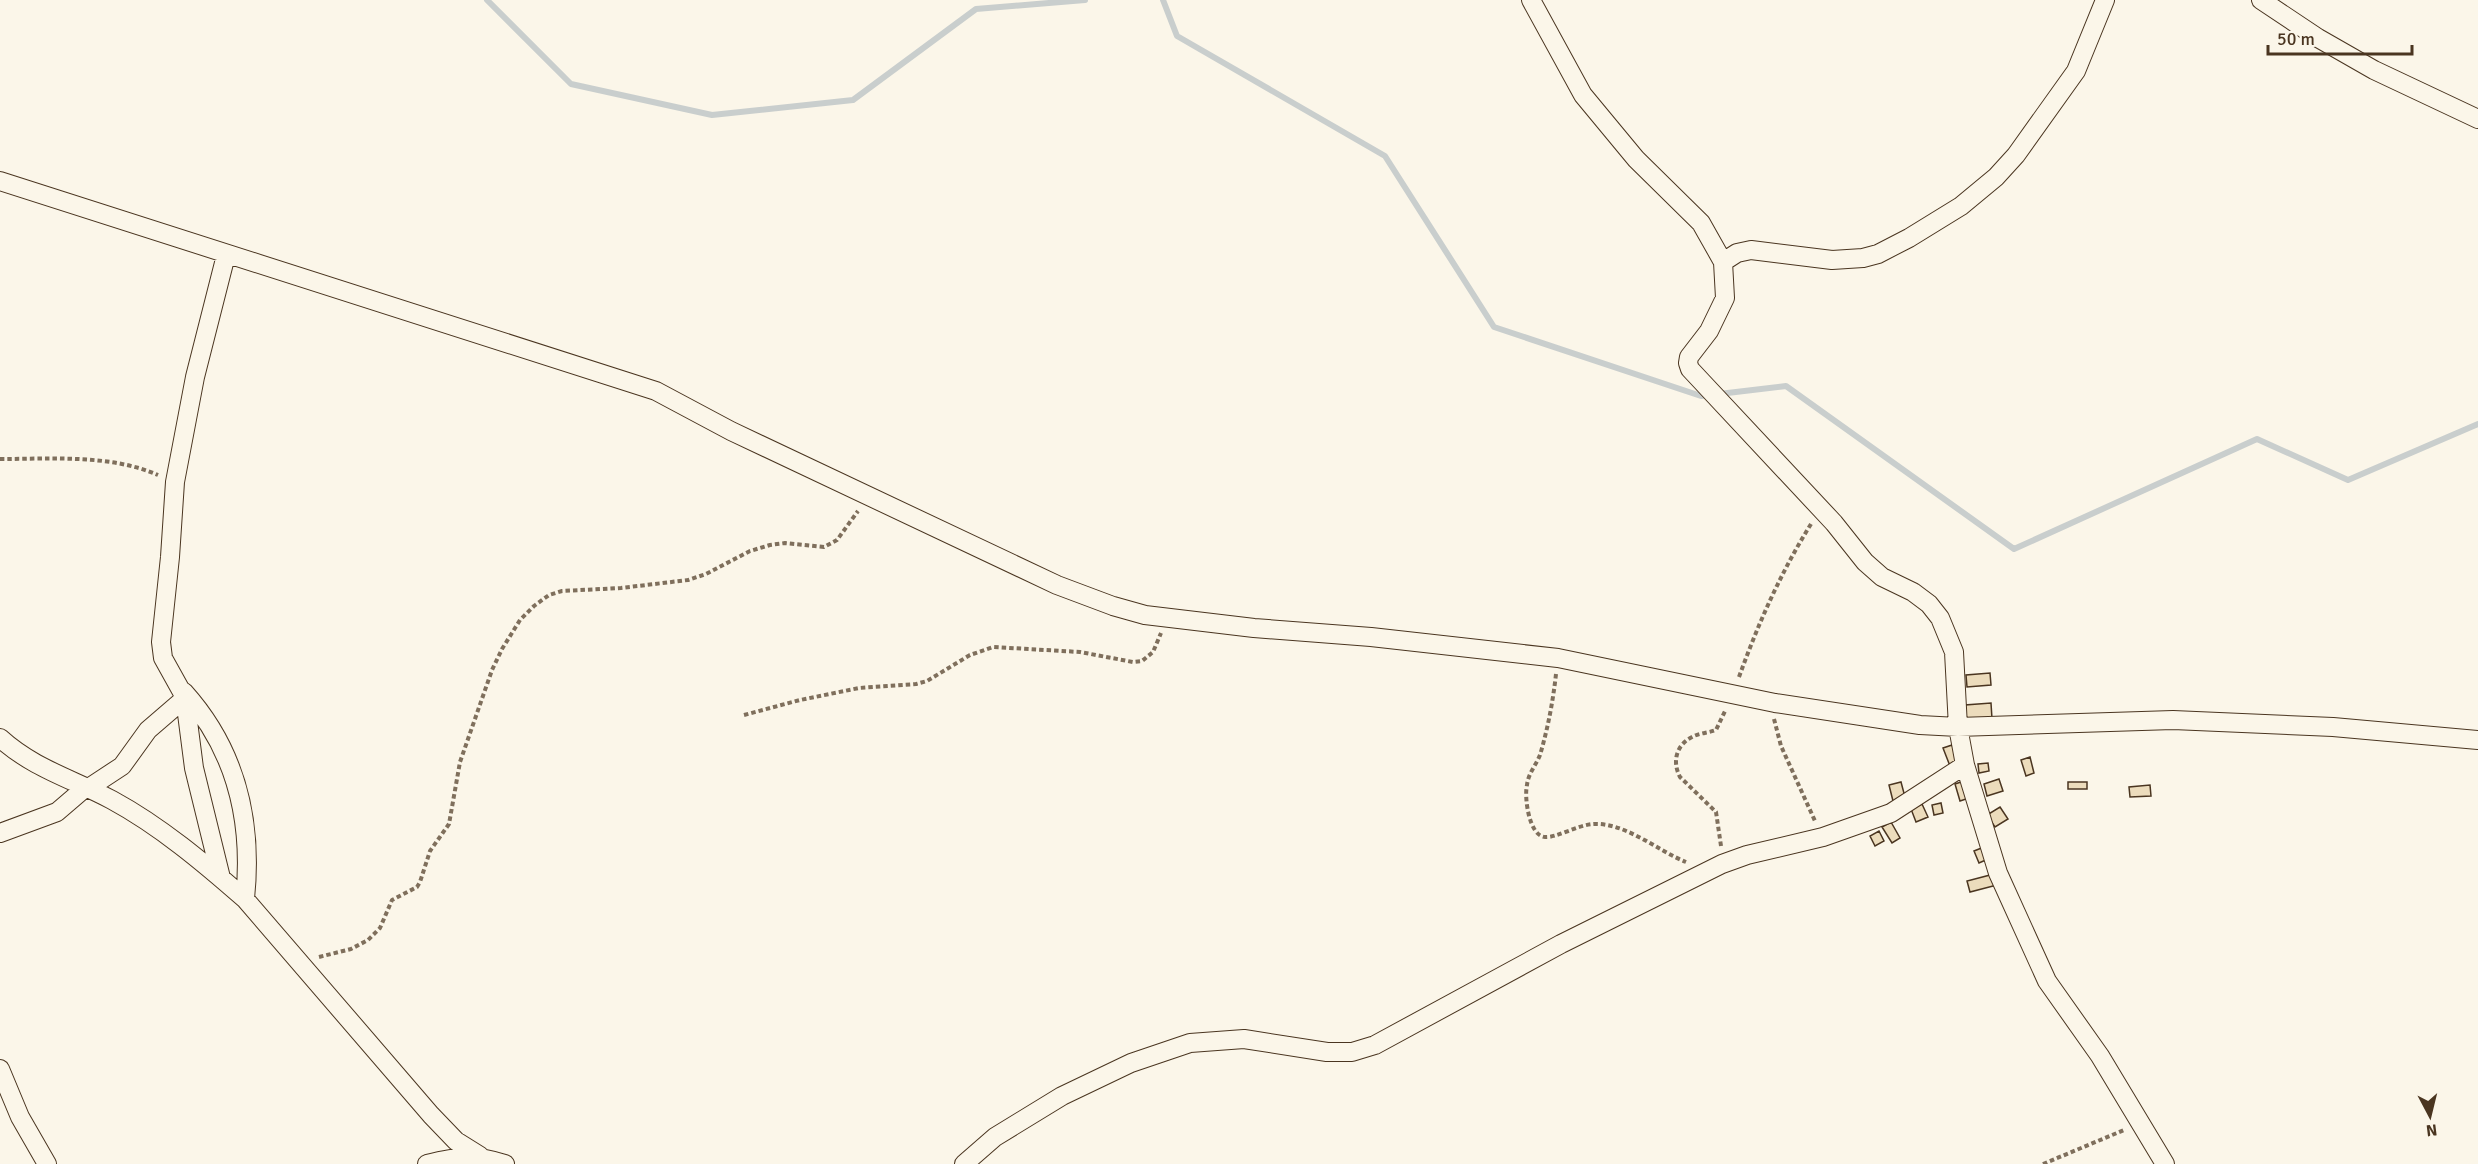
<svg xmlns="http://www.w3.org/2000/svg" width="2478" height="1164" font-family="Signika,sans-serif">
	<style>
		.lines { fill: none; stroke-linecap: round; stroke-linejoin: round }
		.stream { stroke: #c9cecd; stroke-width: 6 }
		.building { fill: #ecdcbc; stroke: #4a3520; stroke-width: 1.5 }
		.minor-casing { stroke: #4a3520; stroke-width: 20 }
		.path { stroke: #7f6f5c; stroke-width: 4; stroke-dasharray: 4.5 3; stroke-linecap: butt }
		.minor { stroke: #fbf6e9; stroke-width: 18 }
	</style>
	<rect width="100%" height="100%" fill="#fbf6e9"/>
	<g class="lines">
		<path class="stream" d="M487 0 571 84 712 115 853 100 976 9 1085 0
			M1163 0 1177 36 1385 156 1494 327 1701 396 1709 395
			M1719 394 1786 386 2014 549 2257 439 2348 480 2478 424"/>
	</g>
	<path class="building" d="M1990 673 1991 685 1967 687 1966 675Z
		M1991 703 1992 719 1966 721 1965 705Z
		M1952 745 1958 763 1950 766 1943 748Z
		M2030 757 2034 773 2026 776 2021 760Z
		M1988 763 1989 771 1979 773 1978 764Z
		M1999 779 2003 791 1987 796 1984 784Z
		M1964 781 1969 798 1960 801 1955 784Z
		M1901 782 1905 797 1893 801 1889 785Z
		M2068 782H2087V789H2068Z
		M2150 785 2151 796 2130 797 2129 787Z
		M1941 803 1943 813 1934 815 1932 805Z
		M1922 804 1928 817 1916 822 1911 809Z
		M2000 807 2008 819 1995 827 1987 815Z
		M1891 822 1900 838 1892 843 1882 827Z
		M1879 831 1884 841 1875 846 1870 836Z
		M1984 847 1988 859 1979 863 1974 851Z
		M1994 874 1997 885 1970 892 1967 881Z"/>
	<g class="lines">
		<g class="minor-casing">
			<path id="minor" d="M1531 0 1583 95 1636 159 1701 223 1723 262 1725 298 1709 331 1689 357 1688 363 1690 369 1834 523 1865 562 1882 577 1913 592 1929 604 1940 618 1954 652 1958 727 1965 765 1998 873 2047 981 2100 1056 2165 1164
				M2261 0 2318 38 2374 70 2478 119
				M0 181 656 391 731 431 1057 585 1113 606 1145 615 1254 628 1371 637 1558 658 1775 703 1920 725 1958 727 2173 720 2333 727 2478 740
				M1723 262 1737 253 1751 250 1832 260 1863 258 1878 254 1909 238 1961 206 1996 177 2016 155 2076 71 2105 0
				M184 692C237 751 253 822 245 899
				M0 738C34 769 73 779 112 800 160 826 204 863 245 899L431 1115 456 1141 480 1156
				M87 789 122 766 148 730 184 699
				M0 833 57 812 85 788
				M221 878 194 768 186 706 183 694 163 658 161 642 170 557 175 482 195 377 226 255
				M0 1069 20 1117 47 1164
				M427 1164C459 1156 473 1154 505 1164
				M964 1164 995 1137 1062 1096 1131 1063 1190 1043 1244 1039 1327 1052H1352L1375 1045 1561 944 1722 864 1747 855 1823 837 1891 813 1965 765"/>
		</g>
		<path class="path" d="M0 459C51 459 110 454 158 475
			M1556 674C1553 701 1548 728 1540 755 1536 765 1528 774 1527 785 1524 797 1529 836 1545 837 1556 838 1578 825 1593 824 1625 822 1658 851 1686 862
			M1739 677C1758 624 1781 572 1811 524
			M744 715 800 700 859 688 916 684 927 681 970 655 993 647 1080 652 1133 662 1142 661 1153 652 1161 633
			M1774 719 1781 746 1815 821
			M1721 846 1716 812 1680 777C1672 762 1676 745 1692 737 1699 733 1708 733 1716 730L1726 709
			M319 957 351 949 368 940 380 928 392 900 417 887 420 882 430 851 449 824 460 762 492 670 502 649 520 620 534 606 549 595 562 591 621 588 688 580 706 574 750 551 770 545 785 543 824 547 837 540 858 511
			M2043 1164 2124 1130"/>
		<use href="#minor" class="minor"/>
	</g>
	<g transform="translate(2430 1116) rotate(173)" stroke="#fbf6e9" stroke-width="4.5" paint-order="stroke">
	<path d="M0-4.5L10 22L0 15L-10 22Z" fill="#4a3520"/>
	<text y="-9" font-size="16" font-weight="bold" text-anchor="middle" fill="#4a3520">N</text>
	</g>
	<path d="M2268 45v9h144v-9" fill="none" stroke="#4a3520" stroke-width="3"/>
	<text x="2277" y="45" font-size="18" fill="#4a3520" stroke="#fbf6e9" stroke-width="4.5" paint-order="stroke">50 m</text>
</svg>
